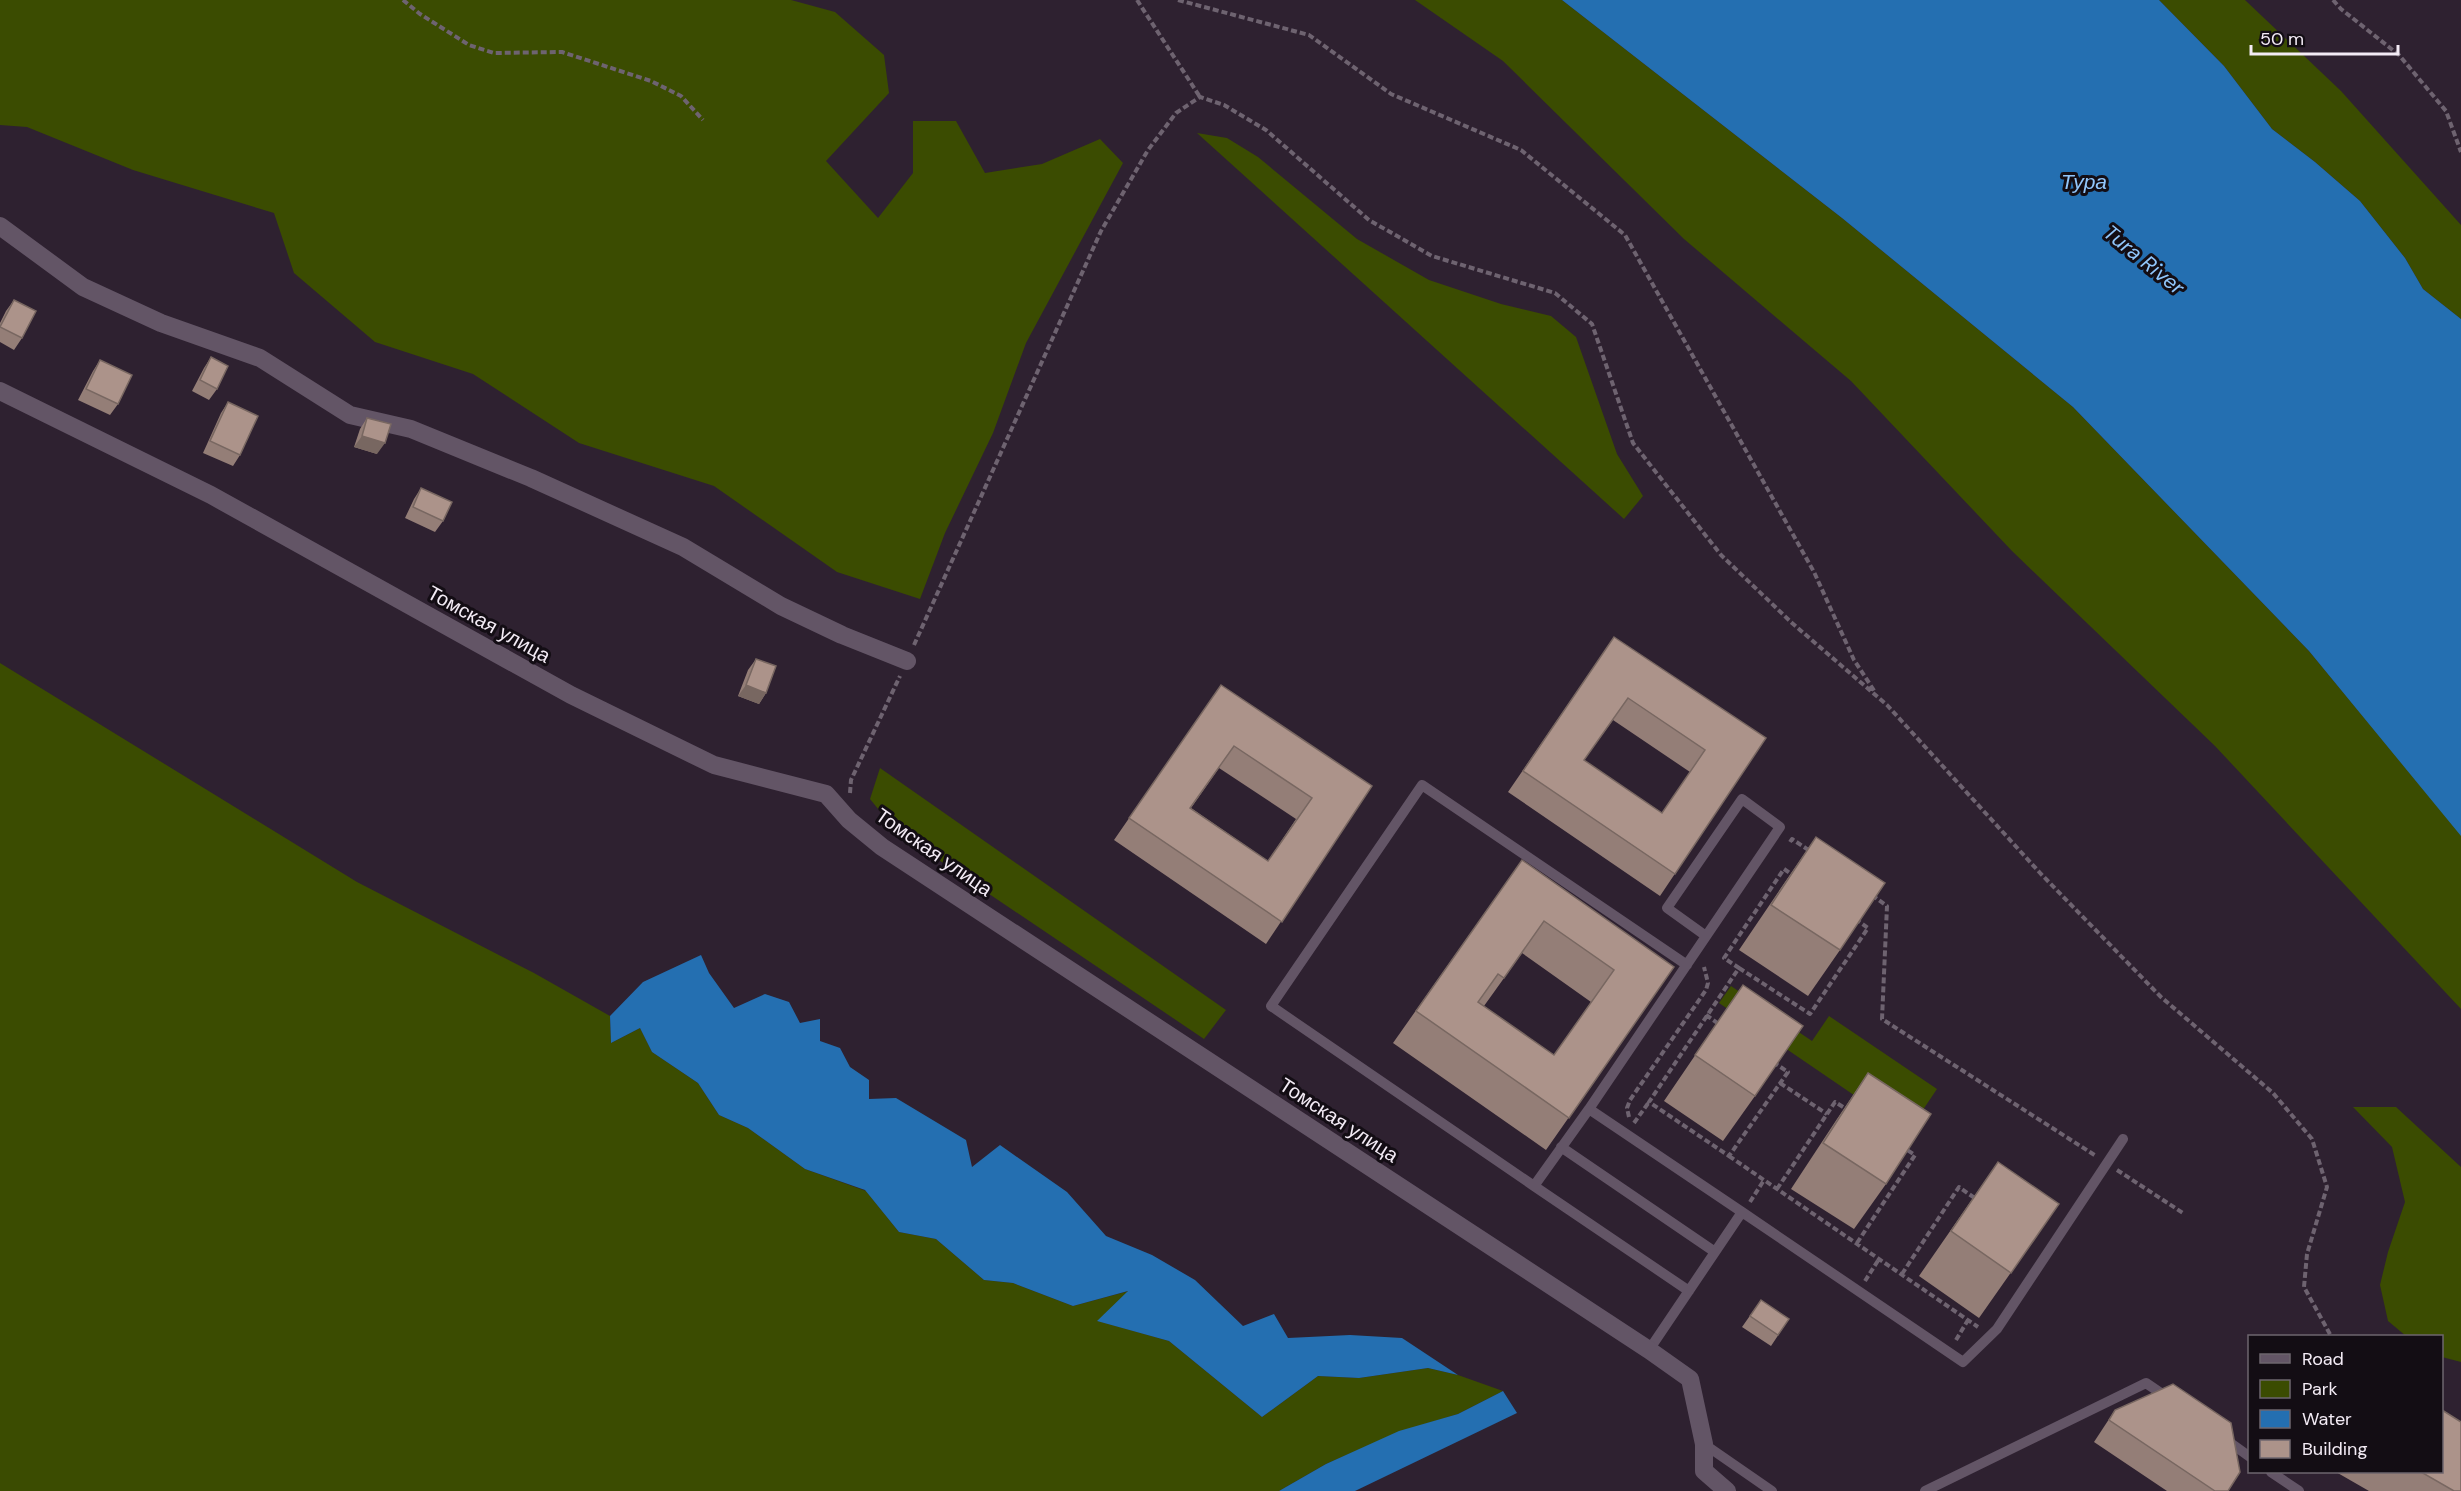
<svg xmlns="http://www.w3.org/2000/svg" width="2461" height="1491" font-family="'DM Sans',sans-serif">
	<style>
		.green { fill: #3b4c01 }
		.water { fill: #246fb1 }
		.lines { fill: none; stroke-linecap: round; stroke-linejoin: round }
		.path { stroke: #6e6370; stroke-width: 4; stroke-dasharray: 6 3; stroke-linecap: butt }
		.lane { stroke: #635566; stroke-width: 10 }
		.street { stroke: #635566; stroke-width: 18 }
		.wall { fill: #947e77; fill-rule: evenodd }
		.shaded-wall { fill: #786761 }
		.building { fill: #ac938a; stroke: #786761; stroke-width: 1.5; fill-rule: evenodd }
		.labels { text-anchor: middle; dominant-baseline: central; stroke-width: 6; stroke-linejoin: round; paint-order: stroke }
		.street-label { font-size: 20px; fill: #f3ebf5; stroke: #130d14 }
		.water-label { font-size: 21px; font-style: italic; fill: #91c6fb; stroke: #130d14 }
	</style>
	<rect width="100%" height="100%" fill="#2e2130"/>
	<path class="green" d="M0 0H791L835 12 884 55 889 93 826 161 878 218 913 173V121H956L985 173 1042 164 1100 139 1123 163 1026 343 993 433 945 533 920 599 837 572 714 486 579 443 473 374 375 342 294 273 274 213 133 170 27 127 0 125Z
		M1415 0H1562L1842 218 2073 407 2309 651 2461 835V1009L2215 746 2012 551 1851 381 1684 239 1503 61Z
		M2159 0H2245L2341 91 2461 225V319L2423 289 2405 258 2360 201 2315 162 2272 129 2224 66Z
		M1197 133 1227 138 1258 157 1357 239 1429 280 1501 304 1551 316 1576 337 1617 454 1643 496 1624 519Z
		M0 663 357 882 534 973 610 1016 611 1043 640 1028 652 1052 698 1083 719 1115 748 1128 805 1169 866 1191 899 1232 936 1239 984 1280 1013 1283 1073 1306 1129 1291 1098 1321 1169 1341 1262 1417 1318 1376 1359 1378 1428 1368 1458 1375 1503 1391 1458 1414 1399 1432 1326 1464 1279 1491H0Z
		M880 768 1226 1010 1204 1039 896 831 870 799Z
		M1731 986 1812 1041 1829 1016 1937 1089 1908 1132 1719 1003Z
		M2353 1107H2396L2461 1167V1362L2442 1357V1336H2406L2388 1321 2380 1285 2388 1252 2405 1202 2392 1147Z"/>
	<path class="water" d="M1562 0H2159L2224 66 2272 129 2315 162 2360 201 2405 258 2423 289 2461 319V836L2309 651 2073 407 1842 218Z
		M701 955 709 973 734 1008 765 994 789 1002 800 1023 820 1019V1041L840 1048 850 1067 869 1080V1099L896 1098 966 1140 972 1167 1000 1145 1067 1192 1106 1236 1152 1255 1195 1280 1243 1326 1274 1314 1288 1338 1350 1335 1402 1338 1458 1375 1428 1368 1359 1378 1318 1376 1262 1417 1169 1341 1097 1321 1128 1291 1073 1306 1013 1283 984 1280 936 1239 899 1232 865 1190 805 1169 748 1128 719 1115 698 1083 652 1052 640 1028 611 1043 610 1016 643 982Z
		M1503 1391 1517 1413 1355 1491H1279L1326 1464 1399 1431 1458 1414Z"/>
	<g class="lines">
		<path class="path" d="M403 0 420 14 469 45 494 53 562 52 651 81 681 96 703 120
			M1137 0 1200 97
			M1178 0 1309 35 1391 94 1521 150 1625 235 1814 572 1854 660 1875 692
			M2333 0 2341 9 2399 55 2446 111 2461 152
			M914 645 1101 231 1148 150 1176 113 1200 97 1224 105 1266 130 1369 220 1432 256 1555 293 1592 324 1633 443 1721 555 1792 623 1887 705 2041 874 2161 997 2273 1093 2312 1139 2327 1187 2307 1254 2304 1287 2331 1336
			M850 793 851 780 900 676
			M1790 842 1792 839 1810 851
			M1872 895 1887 906 1882 1019 2096 1156
			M1739 968 1810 1014 1868 928 1857 920
			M1706 1015 1720 1025
			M1773 1062 1788 1072 1729 1156 1649 1102 1739 968 1724 958 1784 869 1794 876
			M1780 1083 1827 1114
			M1629 1117 1627 1108 1630 1100 1706 990 1708 983 1704 967
			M1634 1123 1649 1102
			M1729 1156 1978 1327
			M2117 1170 2183 1213
			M1777 1189 1835 1102 1848 1110
			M1750 1202 1764 1180
			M1857 1243 1915 1155 1904 1148
			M1902 1274 1959 1187 1976 1199
			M1865 1281 1879 1259
			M1956 1340 1968 1320"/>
		<path class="lane" d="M1706 936 1667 908 1742 799 1780 827 1589 1109 1742 1212
			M1589 1109 1534 1186 1689 1291
			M1561 1147 1715 1252
			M1534 1186 1271 1006 1422 785 1687 965
			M1649 1350 1742 1212 1963 1362 1997 1329 2123 1139
			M2225 1439 2250 1457
			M1704 1444 1772 1491
			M2271 1472 2299 1491
			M1925 1491 2146 1383 2168 1398"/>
		<path class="street" d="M0 226 83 287 161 323 260 358 350 415 411 429 531 478 683 547 781 606 842 635 907 661
			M0 391 211 495 571 695 714 765 826 794 849 820 882 847 1649 1350 1690 1379 1704 1444V1471L1727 1491"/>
	</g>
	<path class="wall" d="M14 300 22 338 14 350 0 342V323L6 311Z
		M211 357 217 389 209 400 192 391 204 368Z
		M100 360 118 404 110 415 78 400 93 371Z
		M228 402 240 455 233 466 203 453 221 413Z
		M367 418 377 454 354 447 360 429Z
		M421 488 443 521 435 532 405 518 414 499Z
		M1614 637 1766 738 1660 896 1508 792ZM1613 720 1690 772 1662 813 1584 760Z
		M756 659 766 693 759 704 738 696 748 670Z
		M1221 685 1372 786 1266 944 1114 840ZM1219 768 1296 819 1268 861 1191 808Z
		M1816 837 1840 950 1808 996 1739 950 1785 882Z
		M1522 860 1674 967 1546 1150 1393 1043ZM1522 953 1591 1002 1554 1055 1484 1006Z
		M1743 985 1755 1096 1723 1141 1664 1101Z
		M1868 1073 1886 1184 1854 1229 1791 1189 1837 1119Z
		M1998 1162 2059 1204 1979 1318 1919 1276Z
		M1761 1300 1789 1319 1771 1346 1742 1327Z
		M2115 1410 2228 1491H2167L2094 1442Z
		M2336 1472H2442L2461 1491H2369Z"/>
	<path class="shaded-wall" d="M362 436 385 443 377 454 354 447Z
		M746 685 766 693 759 704 738 696Z"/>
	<path class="building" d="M14 300 36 311 22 338 0 327Z
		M211 357 228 366 217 389 200 380Z
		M100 360 132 375 118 404 86 389Z
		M228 402 258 416 240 455 210 441Z
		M367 418 391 424 385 443 362 436Z
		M421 488 452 502 443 521 413 507Z
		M1614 637 1766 738 1675 874 1523 771ZM1628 698 1705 750 1662 813 1584 760Z
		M756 659 776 666 766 693 746 685Z
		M1221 685 1372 786 1282 922 1129 818ZM1234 746 1312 798 1268 861 1190 808Z
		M1816 837 1885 883 1840 950 1771 905Z
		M1522 860 1674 967 1569 1118 1416 1011ZM1544 921 1614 970 1554 1055 1478 1002 1498 974 1504 978Z
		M1743 985 1803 1026 1755 1096 1695 1055Z
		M1868 1073 1931 1114 1886 1184 1823 1143Z
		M1998 1162 2059 1204 2011 1273 1951 1231Z
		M1761 1300 1789 1319 1778 1335 1750 1316Z
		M2173 1384 2231 1423 2240 1472 2228 1491H2215L2109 1420 2115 1410Z
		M2442 1410 2461 1422V1491H2454L2421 1472H2442Z"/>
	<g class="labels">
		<g class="street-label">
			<text transform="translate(489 624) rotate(29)">Томская улица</text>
			<text transform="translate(934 852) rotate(35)">Томская улица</text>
			<text transform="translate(1339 1120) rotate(33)">Томская улица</text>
		</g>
		<g class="water-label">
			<text x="2084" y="182">Тура</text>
			<text transform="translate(2144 260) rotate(39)">Tura River</text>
		</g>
	</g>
	<rect x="2248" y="1335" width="195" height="138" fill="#130d14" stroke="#6d666e" stroke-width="1.5"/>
	<rect x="2260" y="1354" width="30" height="9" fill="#635566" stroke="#6d666e" stroke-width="1.5"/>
	<text x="2302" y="1365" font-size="18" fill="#f3ebf5">Road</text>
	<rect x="2260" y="1380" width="30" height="18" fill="#3b4c01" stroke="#6d666e" stroke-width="1.5"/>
	<text x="2302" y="1395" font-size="18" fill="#f3ebf5">Park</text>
	<rect x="2260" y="1410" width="30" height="18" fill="#246fb1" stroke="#6d666e" stroke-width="1.5"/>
	<text x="2302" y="1425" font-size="18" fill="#f3ebf5">Water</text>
	<rect x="2260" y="1440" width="30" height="18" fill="#ac938a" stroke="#6d666e" stroke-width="1.5"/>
	<text x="2302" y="1455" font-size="18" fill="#f3ebf5">Building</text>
	<path d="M2251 45v9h147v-9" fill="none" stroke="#f3ebf5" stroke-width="3"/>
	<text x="2260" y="45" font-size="18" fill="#f3ebf5" stroke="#130d14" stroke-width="4.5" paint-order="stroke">50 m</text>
</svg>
